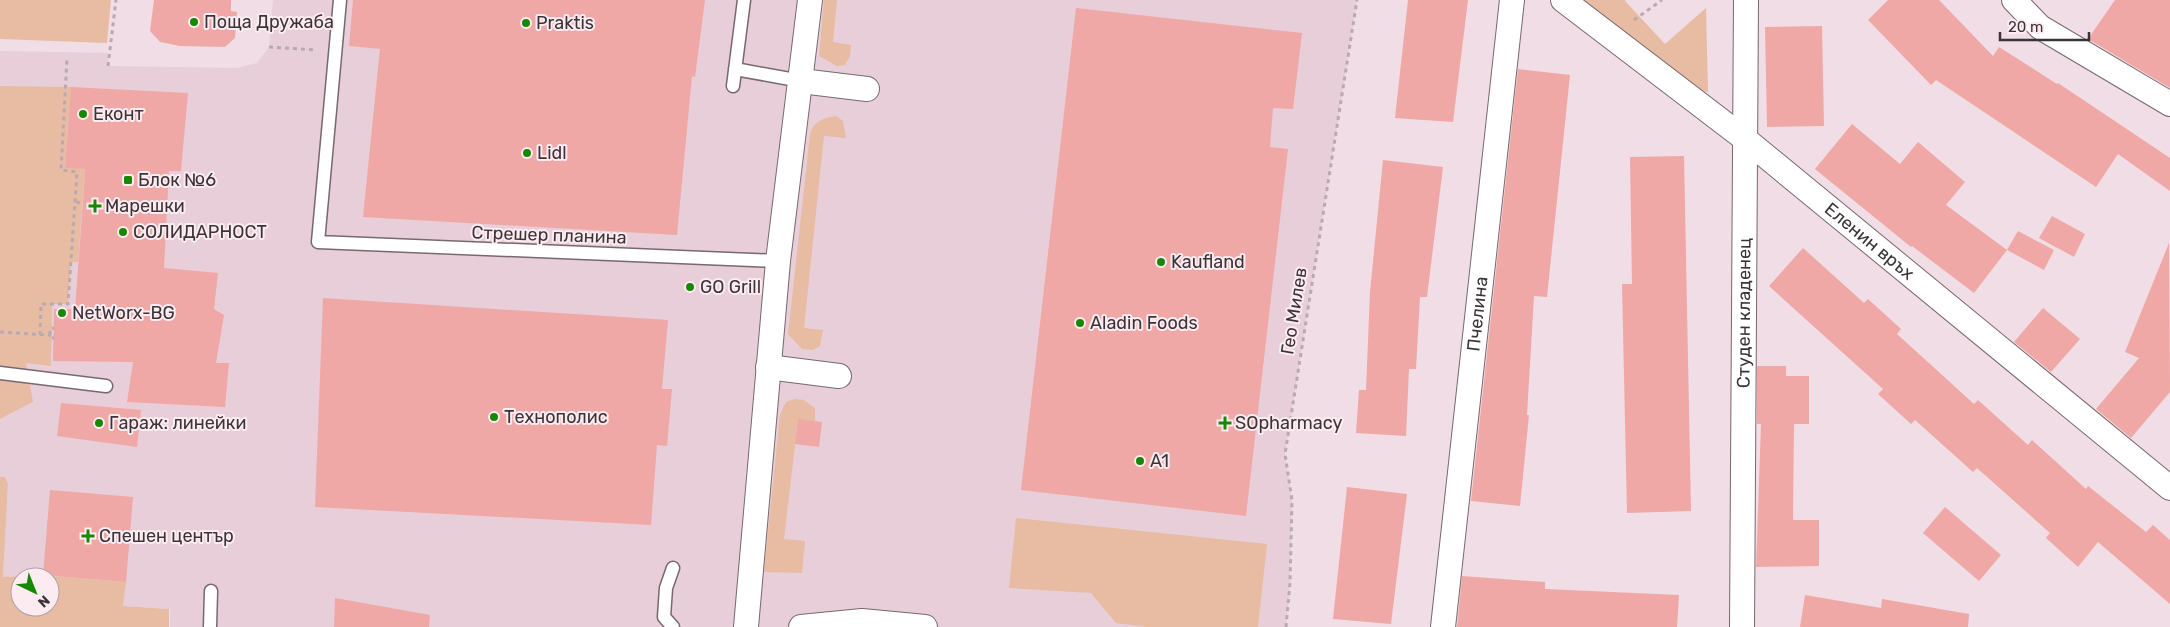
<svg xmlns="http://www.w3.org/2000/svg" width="2170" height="627" font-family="Rubik,sans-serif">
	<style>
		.built { fill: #e7ced8 }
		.green { fill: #e7bca3; fill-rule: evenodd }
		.building { fill: #efa8a6 }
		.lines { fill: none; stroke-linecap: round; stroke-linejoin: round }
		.lane-casing { stroke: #78686f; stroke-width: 15 }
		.street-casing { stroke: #78686f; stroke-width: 26 }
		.path { stroke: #b9aab0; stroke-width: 3; stroke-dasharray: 4 4; stroke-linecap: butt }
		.lane { stroke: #fff; stroke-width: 12 }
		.street { stroke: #fff; stroke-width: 24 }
		.poi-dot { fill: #178803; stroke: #fdebf2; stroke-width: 2 }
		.labels { text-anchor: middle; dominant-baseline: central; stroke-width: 4; stroke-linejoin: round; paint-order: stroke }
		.poi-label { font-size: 18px; fill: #3b3437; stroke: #fdebf2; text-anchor: start }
		.street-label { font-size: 18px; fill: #3b3437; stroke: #fdebf2 }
	</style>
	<rect width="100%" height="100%" fill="#f0dde5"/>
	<path class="built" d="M273 0H1357L1285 454 1292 500 1290 583 1286 627H170V609L123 606 125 582 43 575 3 577 8 484 5 477H0V419L32 402H0V51L108 53V66L237 68 257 63 269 47Z"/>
	<path class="green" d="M0 0H111L107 43 0 39Z
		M824 0H837L833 42 851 45 850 56 845 65 837 66 819 56Z
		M1583 0H1626L1625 1 1665 44 1706 8 1708 92 1688 89Z
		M0 86 71 87 65 167 85 169 78 262H71L68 304H52L51 366 26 363 33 402 0 419Z
		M836 116 843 121 846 138 824 136 804 328 823 330 820 346 813 350 802 349 788 334 810 134C814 121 823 118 836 116Z
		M795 399 804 400 815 408V421L798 420 784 539 805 541 802 573 764 572 780 414 786 402Z
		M0 477H5L8 484 3 577 43 575 126 582 123 606 169 609V627H0ZM20 577H50V607H20Z
		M1016 518 1267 544 1258 627H1148L1116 623 1091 593 1009 588Z"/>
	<path class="building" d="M154 0H231V11L237 12 235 38 225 47 180 46 160 42 150 31Z
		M353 0H705L695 77 692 76 677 235 363 217 380 49 349 46Z
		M1408 0H1468L1453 122 1395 118Z
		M1888 0H1939L1993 56 1999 47 2057 84 2058 83 2170 158V191L2118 154 2096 187 1936 80 1931 85 1868 20Z
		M2115 0H2170V88L2088 39Z
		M1076 8 1302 33 1293 109 1273 108 1270 147 1288 149 1246 516 1021 490Z
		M1822 26 1824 126 1767 127 1765 27Z
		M1518 69 1570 75 1547 297 1534 296 1527 415H1529L1520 506 1471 501Z
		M71 87 188 93 181 171H169L164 268 218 273 214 309 224 315 216 363H229L225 407 127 402 133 362 53 361 54 309H75L83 201 85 169 65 168Z
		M1852 124 1900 164 1918 142 1965 182 1946 205 2007 250 1974 293 1912 246 1911 247 1815 169Z
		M1684 156 1691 511 1627 513 1622 284H1632L1630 157Z
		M1383 160 1443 167 1427 297H1420L1416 369H1409L1406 436 1356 433 1359 390H1366L1370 292Z
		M2052 216 2085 234 2074 257 2039 238Z
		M2018 231 2054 250 2044 270 2007 250Z
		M2169 243 2170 392 2131 438 2096 409 2139 358 2125 352Z
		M1803 248 1864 303 1868 299 1901 329 1897 334 1974 404 1978 400 2028 445 2032 440 2086 489 2088 486 2146 532 2153 525 2170 540V604L2098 542 2078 567 2046 538 2050 533 1977 468 1973 472 1915 420 1911 424 1878 394 1883 389 1769 286Z
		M323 298 668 320 662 389H672L667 446 657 445 651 525 315 507Z
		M2043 308 2080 339 2051 372 2014 342Z
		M1757 366H1786V376H1809V424H1794L1793 520H1819V566L1756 567 1761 424H1757Z
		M61 403 141 410 137 447 57 436Z
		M798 419 822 422 819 447 795 444Z
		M1347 487 1407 494 1391 624 1333 619Z
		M50 490 133 497 126 582 43 575Z
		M1945 507 2001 555 1979 581 1923 533Z
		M1462 576 1545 582V589L1679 595 1677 627H1457Z
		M1805 595 1881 608 1882 599 1969 614 1968 627H1800Z
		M335 598 430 615 429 627H334Z"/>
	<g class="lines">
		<g class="lane-casing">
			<path id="lane" d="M340 0 318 242 778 261
				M735 69 801 81
				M733 86 744 0
				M0 373 106 386
				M210 627 211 591
				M673 627 664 617 666 588 673 568"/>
		</g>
		<g class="street-casing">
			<g id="street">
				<path id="s1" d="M1563 0 1745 139 2170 488"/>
				<path d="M2014 0 2040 27 2170 104"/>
				<path d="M801 81 867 89"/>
				<path d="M768 367 839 376"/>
				<path d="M746 627 778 261 810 0"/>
				<path d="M801 627 862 621 925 627"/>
				<path id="s2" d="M1443 627 1512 0"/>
				<path id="s3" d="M1742 627 1746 0"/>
			</g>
		</g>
		<path class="path" d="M1634 20 1662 0
			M269 47 315 50
			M108 66 116 0
			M76 202 82 203
			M0 332 50 335 49 338H54
			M40 335 41 304H68L77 172 61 170 67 58
			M50 335V329L54 328
			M1286 627 1290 583 1292 500 1285 454 1357 0"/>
		<use href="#lane" class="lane"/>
		<use href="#street" class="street"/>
	</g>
	<g class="poi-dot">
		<circle cx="194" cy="22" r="5"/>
		<circle cx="526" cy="23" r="5"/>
		<circle cx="83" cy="114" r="5"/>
		<circle cx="527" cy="153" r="5"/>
		<rect x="123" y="175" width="10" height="10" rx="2.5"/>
		<path d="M92.5 198.5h5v5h5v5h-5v5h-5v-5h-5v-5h5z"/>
		<circle cx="123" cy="232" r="5"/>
		<circle cx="1161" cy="262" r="5"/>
		<circle cx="690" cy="287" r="5"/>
		<circle cx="62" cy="313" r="5"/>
		<circle cx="1080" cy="323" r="5"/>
		<circle cx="494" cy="417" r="5"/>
		<circle cx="99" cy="423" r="5"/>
		<path d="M1222.5 415.5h5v5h5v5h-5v5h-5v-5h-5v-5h5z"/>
		<circle cx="1140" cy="461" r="5"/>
		<path d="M85.5 528.5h5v5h5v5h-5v5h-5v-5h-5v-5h5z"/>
	</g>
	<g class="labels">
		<g class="poi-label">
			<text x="204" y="22">Поща Дружаба</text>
			<text x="536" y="23">Praktis</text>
			<text x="93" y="114">Еконт</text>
			<text x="537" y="153">Lidl</text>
			<text x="138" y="180">Блок №6</text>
			<text x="105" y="206">Марешки</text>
			<text x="133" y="232">СОЛИДАРНОСТ</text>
			<text x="1171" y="262">Kaufland</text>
			<text x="700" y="287">GO Grill</text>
			<text x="72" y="313">NetWorx-BG</text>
			<text x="1090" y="323">Aladin Foods</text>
			<text x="504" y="417">Технополис</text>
			<text x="109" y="423">Гараж: линейки</text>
			<text x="1235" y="423">SOpharmacy</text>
			<text x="1150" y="461">A1</text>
			<text x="99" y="536">Спешен център</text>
		</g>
		<g class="street-label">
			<text transform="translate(549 235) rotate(2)">Стрешер планина</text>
			<text stroke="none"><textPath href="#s1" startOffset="390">Еленин връх</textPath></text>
			<text transform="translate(1294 311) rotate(-81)">Гео Милев</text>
			<text stroke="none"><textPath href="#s2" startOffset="315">Пчелина</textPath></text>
			<text stroke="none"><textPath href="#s3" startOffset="314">Студен кладенец</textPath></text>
		</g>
	</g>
	<g transform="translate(35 592) rotate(137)"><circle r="24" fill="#fdebf2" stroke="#afa2a7"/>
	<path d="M0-4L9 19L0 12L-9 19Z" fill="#178803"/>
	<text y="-8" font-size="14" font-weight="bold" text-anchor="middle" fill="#3b3437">N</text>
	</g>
	<path d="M2000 32v8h89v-8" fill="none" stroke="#3b3437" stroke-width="2.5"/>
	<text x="2008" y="32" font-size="15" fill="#3b3437" stroke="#fdebf2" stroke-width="4" paint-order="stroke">20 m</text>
</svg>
